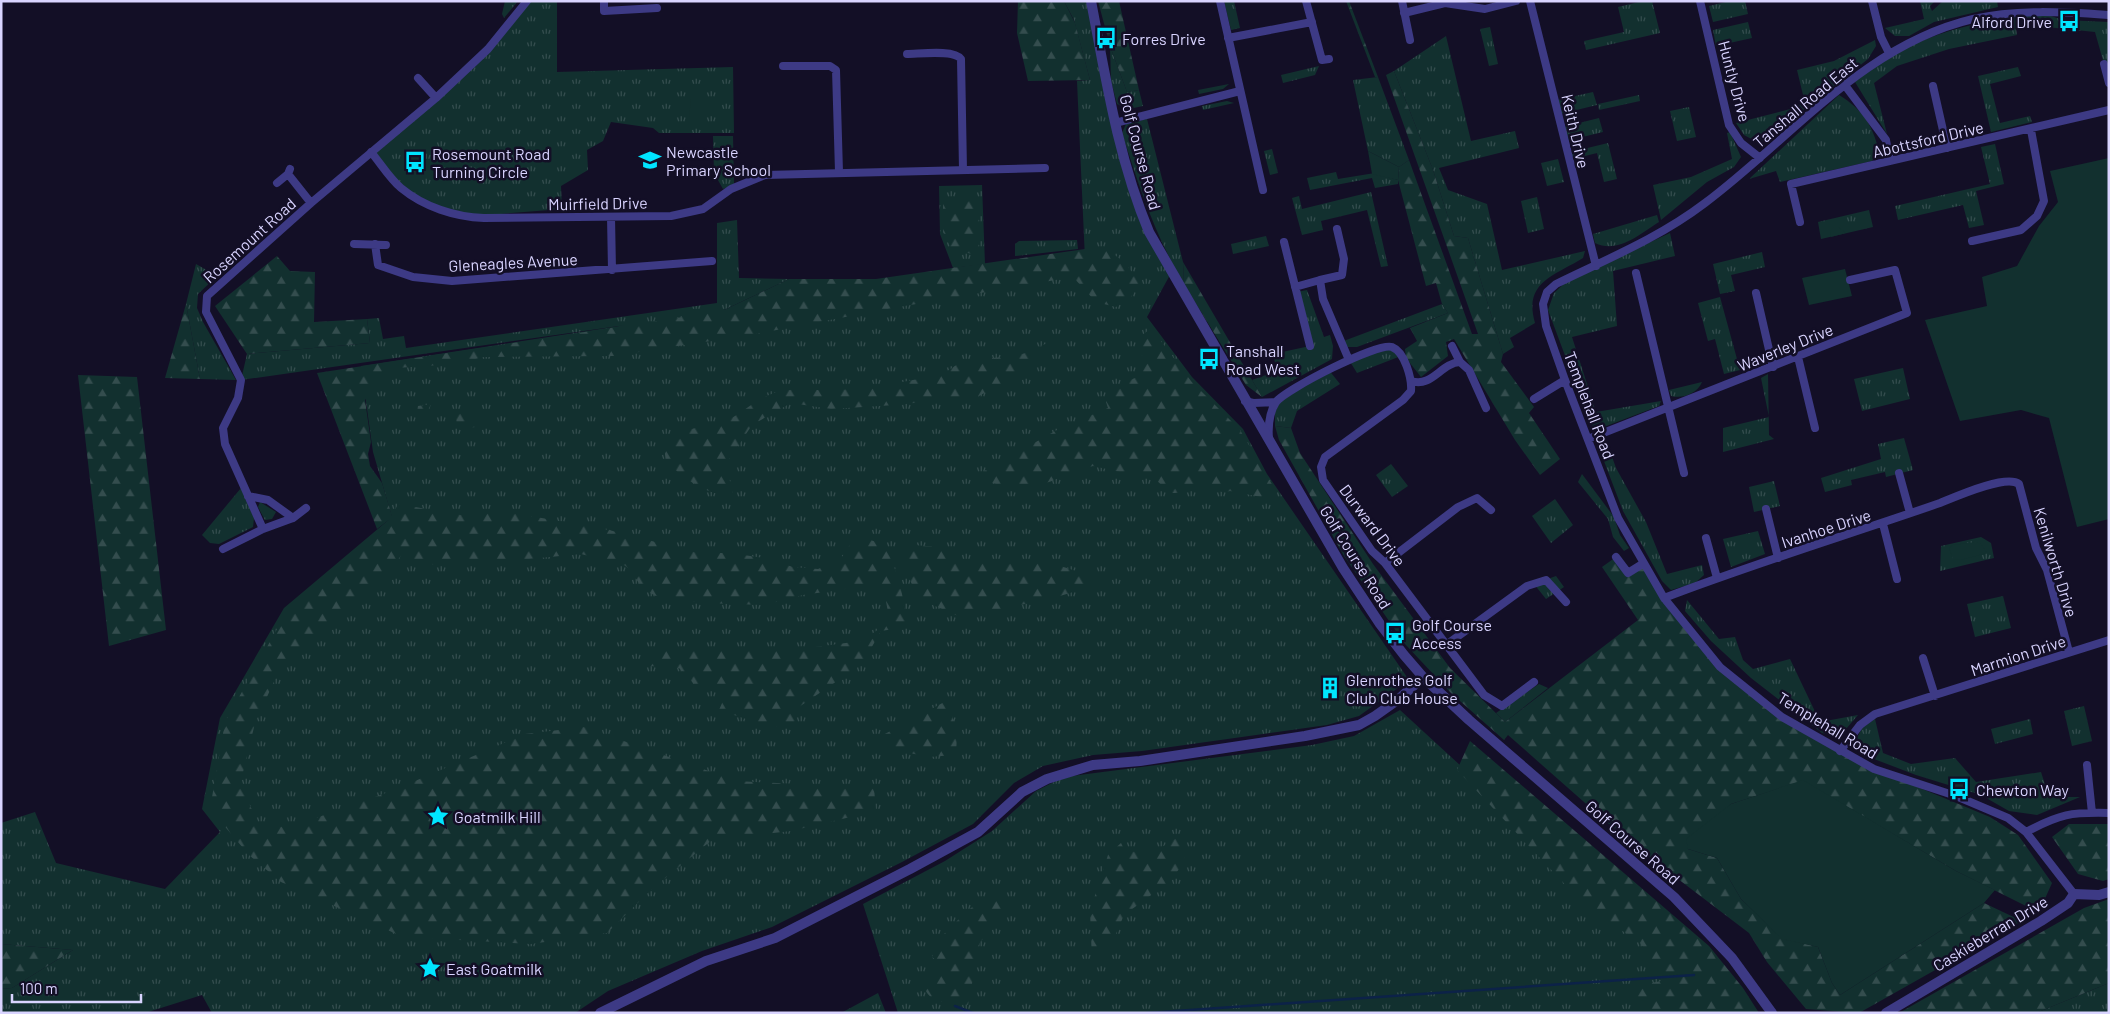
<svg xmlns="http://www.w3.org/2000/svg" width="2110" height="1014" font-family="Barlow,sans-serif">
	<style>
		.grass { fill: url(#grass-tufts) }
		.forest { fill: url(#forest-firs) }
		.park { fill: #12302f }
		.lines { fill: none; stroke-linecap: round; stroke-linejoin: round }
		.stream { stroke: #0c2248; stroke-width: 2.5 }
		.minor { stroke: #3d3a85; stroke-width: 8 }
		.tertiary { stroke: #3d3a85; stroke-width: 10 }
		.labels { text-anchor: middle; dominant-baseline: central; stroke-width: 5; stroke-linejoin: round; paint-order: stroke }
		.poi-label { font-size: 16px; fill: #d9d4ff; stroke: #130f26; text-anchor: start }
		.street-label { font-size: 16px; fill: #d9d4ff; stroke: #130f26 }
	</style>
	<defs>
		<pattern id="grass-tufts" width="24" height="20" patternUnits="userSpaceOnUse" patternTransform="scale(1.25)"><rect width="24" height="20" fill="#12302f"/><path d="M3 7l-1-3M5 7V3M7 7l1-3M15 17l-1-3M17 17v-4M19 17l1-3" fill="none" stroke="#344d4e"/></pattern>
		<pattern id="forest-firs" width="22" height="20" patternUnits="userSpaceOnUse" patternTransform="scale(1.25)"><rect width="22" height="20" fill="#12302f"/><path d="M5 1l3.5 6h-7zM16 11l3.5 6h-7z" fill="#344d4e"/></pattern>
	</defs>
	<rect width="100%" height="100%" fill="#130f26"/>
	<path class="grass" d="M505 1H518L504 18 502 14Z
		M527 1H557V72L733 67 734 133H659L653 128 611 122 603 141 587 150 588 170 561 186 562 209 463 217 427 204 401 187 371 152 488 49Z
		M1064 1H1091L1126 170 1171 273 1147 317 1192 377 1243 429 1267 474 1409 680 1359 716 1327 725 1142 751 1093 755 1043 766 1014 783 973 824 902 862 772 927 702 951 608 991 575 1013H212L202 995 145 1013H1V989L12 988 73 950 1 944V823L35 812 56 863 165 889 220 832 202 809 220 718 284 608 392 517 373 452 361 366 626 325 241 380 247 354 370 343 367 319 379 318 383 339 404 336 406 348 717 303V223L737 220 739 278 789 279 724 310 1085 259 1077 81 1090 80 1074 20Z
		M1224 1H1234L1240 28 1231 30Z
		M1643 1H1652L1660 33 1586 50 1584 41 1624 32 1618 7Z
		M1730 1H1745L1748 14 1713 22 1709 6Z
		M1920 1H1935L1930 6 1932 11 1943 1H1997L1998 7 1934 22 1909 36H1895L1885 28 1924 19Z
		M2045 14 2063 20 2109 22V63L2104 64 2095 32 2037 26 2016 28 2017 35 1949 49 1897 66 1874 83 1887 134 1855 82C1907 36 1977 19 2045 14Z
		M1748 22 1752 38 1716 46 1713 30Z
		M1490 27 1498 64 1489 66 1480 29Z
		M1446 36 1471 141 1515 131 1519 148 1439 168 1448 190 1487 204 1502 270 1585 251 1583 258C1554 276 1523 282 1535 323L1510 338 1514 347 1503 354 1468 238 1454 236 1433 170 1394 71Z
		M1875 40 1876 46 1868 59 1765 141 1759 143 1744 135 1736 123 1798 107 1804 99 1797 70 1834 61Z
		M1110 46 1127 92 1139 90 1143 106 1129 109 1117 104 1111 81Z
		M1319 66 1315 75 1283 83 1281 75Z
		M2018 67 2021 76 1990 84 2000 123 2030 116 2032 122 1991 132 1978 76Z
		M1378 77 1409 160 1399 167 1368 151 1353 80Z
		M1229 84 1223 89 1199 94 1198 90Z
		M1593 92 1597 105 1560 114 1557 100Z
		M1639 95 1640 101 1599 110 1598 104Z
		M1839 95C1863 110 1872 124 1879 151L1872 161 1780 182 1776 171 1749 179Z
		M1227 101 1234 103 1203 110 1202 106Z
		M1689 107 1696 137 1677 141 1670 111Z
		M1599 118 1603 132 1566 141 1563 127Z
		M1147 119 1183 262 1184 284C1154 233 1140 189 1122 133L1126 124Z
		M1730 132 1741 157 1734 167 1707 182 1661 220 1653 185 1691 177 1732 159 1727 133Z
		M713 136H733L734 185 723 189 714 173Z
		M1608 143 1617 179 1604 182 1597 153 1573 159 1571 152Z
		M1995 144 2004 184 1976 191 1984 225 1969 228 1963 205 1898 220 1895 206 1990 184 1981 147Z
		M1272 149 1278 173 1270 175 1264 151Z
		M1558 159 1564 182 1547 186 1541 163Z
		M1336 172 1338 179 1375 173 1398 180V184L1375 188 1372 178 1310 190 1307 178Z
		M982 185 985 264 953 268 940 234 939 186Z
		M1371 192 1388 266 1381 267 1367 210 1321 221 1323 230 1302 235 1292 198 1299 196 1302 209Z
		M1537 197 1544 229 1528 233 1521 201Z
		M1869 210 1873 227 1821 239 1818 222Z
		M1657 215 1659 222C1640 234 1618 254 1595 243L1593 234Z
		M1670 233 1675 256 1613 271 1617 326 1572 337 1596 412 1661 401 1659 406 1601 428 1591 425 1548 310 1554 293 1567 281Z
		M1266 236 1269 246 1233 254 1231 244Z
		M1077 240 1078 249 1015 256V244L1019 241Z
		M1762 252 1765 267 1731 275 1735 291 1720 294 1713 264Z
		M196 264 217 276 198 294 197 308 203 322 236 380 200 379 186 304Z
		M1307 290 1324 337 1330 335 1333 346 1332 359 1262 397 1252 380 1277 371 1273 354 1310 346 1297 292Z
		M1720 297 1740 370 1724 374 1715 339 1708 341 1698 303Z
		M1442 304 1448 313 1357 347H1348L1341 342Z
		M1385 347 1401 356 1357 373 1349 360Z
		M1903 368 1910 399 1862 411 1854 379Z
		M1328 369 1340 384 1297 411 1291 428 1275 426V413L1279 403Z
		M1768 374 1769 435 1774 439 1723 452V428L1769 417 1761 378Z
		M1702 382C1697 394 1682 399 1671 396L1669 390Z
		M1605 437 1616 468 1646 522 1667 574 1702 565 1704 575 1695 583 1671 590 1662 581 1623 511 1599 448Z
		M1904 438 1913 470 1886 477 1885 472 1851 480 1852 485 1825 492 1821 478 1881 459 1878 444Z
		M1391 464 1408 486 1392 497 1376 475Z
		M1582 474 1614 517 1620 535 1629 548 1624 551 1613 537 1608 519 1578 482Z
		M1774 481 1780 506 1754 512 1749 487Z
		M241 488 254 518 253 527 219 544 210 543 202 535Z
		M1555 499 1573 525 1551 543 1532 516Z
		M260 502 276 512 272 519 265 520 258 507Z
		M1758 531 1765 554 1731 567 1723 539Z
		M1981 537 1991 543 1994 558 1940 571 1941 546Z
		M1556 576 1564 587 1546 599 1534 584Z
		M2003 596 2011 628 1975 637 1967 604Z
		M1687 600 1719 639 1735 637 1743 660 1753 669 1790 659 1820 722 1858 715 1839 737 1822 733 1751 678 1711 641 1685 611Z
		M1539 684 1548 688 1505 722 1496 713Z
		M2084 706 2092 741 2072 746 2064 711Z
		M1400 710 1647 937 1695 1013H898L863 904 945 861 992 831 1036 791 1064 777 1312 745 1354 736Z
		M1875 719 1883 753 1911 764 1955 758 1976 782 2041 772 2049 797H2080L2037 815 2009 811 1981 795 1916 775 1861 754 1855 742 1862 728Z
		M2030 719 2033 734 1995 744 1991 729Z
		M2109 983V1013H2036Z
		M878 993 886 1013H841Z"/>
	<path class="forest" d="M1018 1H1064L1075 23 1090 80 1028 81 1017 33Z
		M1098 1H1119L1139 90 1127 92 1110 46Z
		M1346 1H1349L1378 77H1375Z
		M1394 71 1433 170 1454 236 1468 238 1503 354 1501 362 1534 407 1529 413 1560 459 1540 475 1515 440 1454 339 1446 342 1448 356 1421 377 1406 358 1405 349 1417 341 1410 328 1448 313 1442 304 1436 283 1426 286 1398 180 1399 167 1409 160 1472 334H1478L1386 75Z
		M943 197H979V248L972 254 952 249 943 232Z
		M1099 247C1118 254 1129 266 1139 283L1131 297 1116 307 1096 302 1073 277 893 308 756 334 613 356 484 357 454 364 396 368 379 379 365 400 371 442 368 454 370 466 382 483 392 516 398 504 461 515 496 510 609 530 698 553H730L764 558 793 567 818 569 840 560 853 540 863 538 884 544C896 567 906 598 905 625L900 628 881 631 862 664 799 707 794 724 778 727 771 723 755 722 719 710 723 701V693L711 687 696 686 679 668 650 666 649 655 658 649 686 647H815L861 641 882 627 888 612 885 596 873 585 803 595 764 605 705 603 656 596 642 589 632 571 624 565 581 554 487 563 443 561 441 565 408 562 405 550 379 586 277 675 255 723 240 785 258 822 288 828 394 790 525 734 584 727 737 781 874 788 876 811 791 831 712 840 653 888 607 933 531 944 403 937 281 882 249 855 210 809 225 722 285 615 382 531 390 519 377 529 317 373 722 311 789 279H876Z
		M277 256 290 271 315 272 314 322 367 319 370 343 247 354 215 306Z
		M1183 262 1262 397 1246 385 1184 284Z
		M186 304 200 379 165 378Z
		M1151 328 1191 381 1240 430 1277 493 1261 497 1230 491C1218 495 1211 485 1200 484 1189 484 1187 494 1170 493L1153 477 1138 476 1093 466 1086 468 1075 479 1060 477C1035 492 998 486 972 478L1057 430 1108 408 1105 399 1111 389 1137 377C1137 360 1148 357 1139 338Z
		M1053 342 1040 362 979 396 895 405 831 409 791 403 752 425 728 461V474L733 492 727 496C705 493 680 477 666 460L664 448C685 421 710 431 735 416 748 408 759 398 774 393 792 387 812 391 830 390 850 390 871 387 891 384 907 381 927 378 943 373 951 370 958 362 966 361 984 357 1005 359 1022 354 1034 351 1042 343 1053 342Z
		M78 375 137 377 166 630 109 646Z
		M431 404 422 423 416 419 418 406Z
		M460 412H476L479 416 476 427 458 429 455 414Z
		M1275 426 1291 428 1300 453 1373 564 1450 668 1505 722 1638 620 1602 567 1616 557 1628 573 1644 563 1664 598 1720 666 1782 717 1874 769 1990 817 2018 835 2052 883 2043 903 2034 910 1956 871 1803 781 1731 804 1688 849 1717 858 1741 899 1782 938 1818 947 1832 983 1840 995 1984 903 2022 921 1859 1013 1806 1009 1767 962 1749 933 1636 847 1630 838 1618 832 1508 735 1504 740 1451 693 1405 644 1344 556 1279 440Z
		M915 545C938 548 950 541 964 563L979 559 1005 564 1035 558 1092 576 1096 585 1060 596 963 618 921 600 916 595 898 549Z
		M948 700C952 713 961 743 954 755L929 757 885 748 883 735Z
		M1470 741 1709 946 1743 988 1759 1013H1645L1639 1008 1632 987 1666 980 1638 940 1593 914 1457 770Z
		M2069 824H2109V879L2103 881 2078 874 2052 837Z
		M1176 838 1187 843 1183 864 1169 882 1124 915 1115 936 1092 961 1090 911 1108 855 1121 843 1124 849C1146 856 1158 851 1176 838Z
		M985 897 1001 900 1003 917 980 942 968 1005C953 1002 927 1005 924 985L938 972 936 960 932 957 936 942 966 912Z
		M2109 899V983L2036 1013H1899L2084 908Z
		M1 944 73 950 12 988 1 989Z"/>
	<path class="park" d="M691 99H697V104H702V117H689Z
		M726 142 730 144 732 167 724 173 720 172C716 162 715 151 722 143Z
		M1368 151 1399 167 1398 180 1372 174Z
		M2109 158V519L2077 527 2049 418 2021 410 1960 421 1925 320 1987 306 1982 277 2017 266 2039 226 2058 202 2050 171Z
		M1834 227H1838L1846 233 1831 237 1830 231Z
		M1845 269 1852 296 1809 305 1802 278Z
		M1975 542 1981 544 1987 553 1961 560 1953 559 1949 548 1953 545Z
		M1803 780 1956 871 1995 890 1984 903 1840 995 1832 983 1818 947 1782 939 1741 899 1717 858 1688 849 1686 839 1731 804Z"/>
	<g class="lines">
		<path class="stream" d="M955 1006 973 1013
			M1147 1013 1694 975"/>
		<path class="minor" d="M604 1V11L657 8
			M1220 1 1263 190
			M1306 1 1322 60 1329 59
			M1402 1 1410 40
			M1530 1 1596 266
			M1700 1 1729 125 1741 143 1760 158
			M1872 1 1881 37 1889 53
			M1404 13 1445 3 1485 9 1516 1
			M1228 38 1312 22
			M907 54C919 54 954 49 961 59L963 170
			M2104 64 2109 83
			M783 66H830L836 70 839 172
			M418 78 436 98
			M1844 84 1886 140 1890 161
			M1933 86 1947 148
			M1115 123 1240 91
			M371 152C381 164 390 179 401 188 424 207 455 217 484 218L671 216 703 209 731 189 765 175 1045 168
			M288 174 311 203
			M277 183 288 174 290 169
			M611 217 612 270
			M1800 222 1791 184 2109 110
			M1337 229 1344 259 1342 275 1320 280 1323 299 1349 360
			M1972 241 2021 230 2037 216 2044 201 2031 130
			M1284 242 1310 346
			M354 244 386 245
			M375 244 378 265 413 277 452 281 712 261
			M1636 273 1684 473
			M1295 287 1320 280
			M1756 293 1773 367
			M1452 346 1460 362
			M1798 357 1815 428
			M1411 381C1432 388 1441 363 1460 362L1469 370 1486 408
			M1534 399 1565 380
			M1245 401 1253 403 1276 402
			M1269 439C1268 427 1269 413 1276 402 1286 389 1378 342 1392 347 1405 352 1412 379 1411 391L1403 400 1325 457 1321 467 1323 480 1372 551 1385 563 1484 695 1502 706 1534 682
			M1588 439 1907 313 1895 270 1850 280
			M1899 473 1910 513
			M248 496 268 500 293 518
			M1766 509 1778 558
			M1883 524 1897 579
			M263 529 293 518 306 508
			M1706 538 1717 578
			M223 549 263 529 225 444 223 428 238 398 241 380 206 312 207 296 311 203 436 98 488 49 527 1
			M1616 557 1628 573 1644 563
			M1385 563 1458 507 1477 498 1491 510
			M1664 598C1755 563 1848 535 1940 503 1955 497 2006 474 2019 484L2036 548 2047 570 2069 652
			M1446 645 1527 586 1546 580 1566 602
			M1923 658 1935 696
			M1840 751 1860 725 1875 714 2109 640
			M2087 765 2092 813
			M2026 832C2060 814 2071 812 2109 813
			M2074 894 2026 832 2008 818 1956 796 1874 769 1782 717 1720 667 1664 598 1618 518 1565 380 1546 326 1543 304 1547 292 1556 284C1607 259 1659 238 1705 203 1792 138 1863 45 1973 19 2018 9 2063 12 2109 15"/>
		<path class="tertiary" d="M1091 1C1106 79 1118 158 1149 232L1343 568 1380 624 1404 655 1423 677 1469 720 1674 897 1732 958 1772 1013
			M600 1013 706 961 775 938 910 869 978 832 1022 792 1047 779 1093 765 1140 761 1305 736 1359 725 1375 716 1399 699 1423 677
			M1886 1013 2041 921 2068 903 2074 894 2099 895 2109 892"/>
	</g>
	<defs>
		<g id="bus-bare" transform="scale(1.725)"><path d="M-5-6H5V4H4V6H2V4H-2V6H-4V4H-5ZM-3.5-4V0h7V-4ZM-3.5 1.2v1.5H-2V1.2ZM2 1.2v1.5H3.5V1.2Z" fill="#00e5ff" stroke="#130f26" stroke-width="2.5" paint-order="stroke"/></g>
		<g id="school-bare" transform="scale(1.725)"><path d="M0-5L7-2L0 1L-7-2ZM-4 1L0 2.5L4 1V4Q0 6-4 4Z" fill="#00e5ff" stroke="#130f26" stroke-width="2.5" paint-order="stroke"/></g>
		<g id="building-bare" transform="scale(1.725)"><path d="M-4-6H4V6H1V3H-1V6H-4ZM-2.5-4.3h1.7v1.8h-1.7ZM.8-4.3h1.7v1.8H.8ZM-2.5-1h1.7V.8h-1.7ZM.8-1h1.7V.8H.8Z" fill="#00e5ff" stroke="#130f26" stroke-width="2.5" paint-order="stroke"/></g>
		<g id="sight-bare" transform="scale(1.725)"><path d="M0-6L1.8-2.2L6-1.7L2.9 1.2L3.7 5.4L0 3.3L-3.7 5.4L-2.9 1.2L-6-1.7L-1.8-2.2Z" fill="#00e5ff" stroke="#130f26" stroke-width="2.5" paint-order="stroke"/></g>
	</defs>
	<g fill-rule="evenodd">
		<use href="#bus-bare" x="2069" y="21"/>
		<use href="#bus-bare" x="1106" y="38"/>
		<use href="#school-bare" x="650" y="160"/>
		<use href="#bus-bare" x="415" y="162"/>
		<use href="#bus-bare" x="1209" y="359"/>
		<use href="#bus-bare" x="1395" y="633"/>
		<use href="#building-bare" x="1330" y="688"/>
		<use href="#bus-bare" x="1959" y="789"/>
		<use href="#sight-bare" x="438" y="816"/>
		<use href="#sight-bare" x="430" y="968"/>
	</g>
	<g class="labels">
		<g class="poi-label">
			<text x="2052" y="21" text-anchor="end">Alford Drive</text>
			<text x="1122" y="38">Forres Drive</text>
			<text x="666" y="151">Newcastle<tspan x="666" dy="18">Primary School</tspan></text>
			<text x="432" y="153">Rosemount Road<tspan x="432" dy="18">Turning Circle</tspan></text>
			<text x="1226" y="350">Tanshall<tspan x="1226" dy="18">Road West</tspan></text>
			<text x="1412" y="624">Golf Course<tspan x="1412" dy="18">Access</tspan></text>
			<text x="1346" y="679">Glenrothes Golf<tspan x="1346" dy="18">Club Club House</tspan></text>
			<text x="1976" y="789">Chewton Way</text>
			<text x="454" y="816">Goatmilk Hill</text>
			<text x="446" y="968">East Goatmilk</text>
		</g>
		<g class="street-label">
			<text transform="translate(1735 81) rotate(75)">Huntly Drive</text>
			<text transform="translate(1805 102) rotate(-40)">Tanshall Road East</text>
			<text transform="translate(1576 131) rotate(77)">Keith Drive</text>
			<text transform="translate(1928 139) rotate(-13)">Abottsford Drive</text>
			<text transform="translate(1141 152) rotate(75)">Golf Course Road</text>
			<text transform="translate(598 203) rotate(-1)">Muirfield Drive</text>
			<text transform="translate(249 240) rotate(-42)">Rosemount Road</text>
			<text transform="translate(513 262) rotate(-3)">Gleneagles Avenue</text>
			<text transform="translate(1785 347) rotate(-22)">Waverley Drive</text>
			<text transform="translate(1590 405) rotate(69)">Templehall Road</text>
			<text transform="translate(1373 525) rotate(53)">Durward Drive</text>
			<text transform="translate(1826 528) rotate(-18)">Ivanhoe Drive</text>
			<text transform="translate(1356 557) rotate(58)">Golf Course Road</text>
			<text transform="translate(2056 562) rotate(73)">Kenilworth Drive</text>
			<text transform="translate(2018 655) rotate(-18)">Marmion Drive</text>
			<text transform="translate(1828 725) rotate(31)">Templehall Road</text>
			<text transform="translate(1633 842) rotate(41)">Golf Course Road</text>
			<text transform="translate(1990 933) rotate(-31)">Caskieberran Drive</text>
		</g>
	</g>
	<rect width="2110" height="1014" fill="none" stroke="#d9d4ff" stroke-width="5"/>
	<path d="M12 994v8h129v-8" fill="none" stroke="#d9d4ff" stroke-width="2.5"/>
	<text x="20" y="994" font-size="15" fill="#d9d4ff" stroke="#130f26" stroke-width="4" paint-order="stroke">100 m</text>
</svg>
